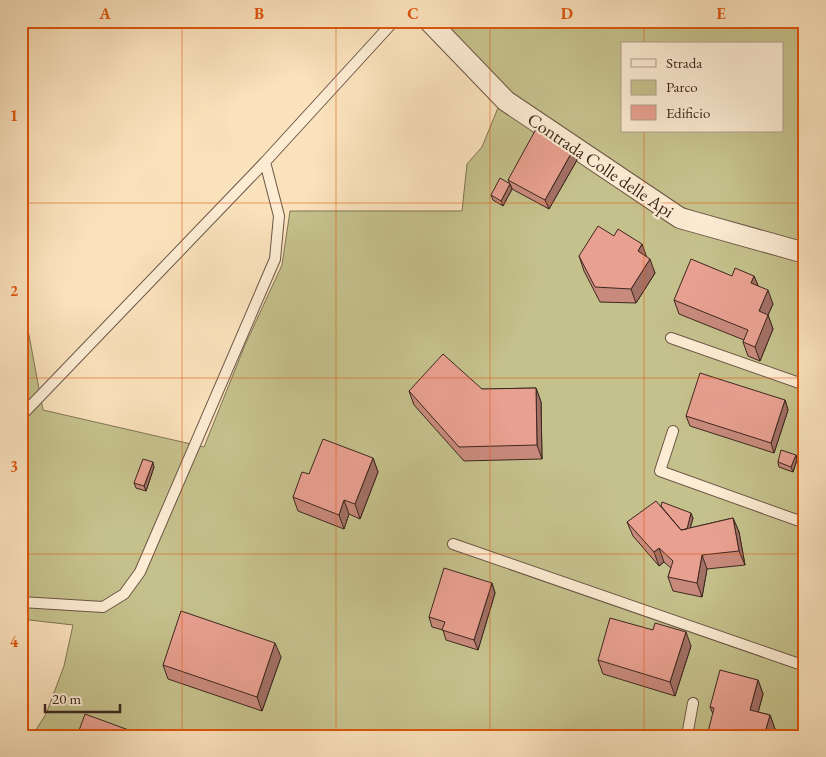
<svg xmlns="http://www.w3.org/2000/svg" width="826" height="757" font-family="'EB Garamond',serif">
	<style>
		.green { fill: #c5c18c; stroke: #817456; fill-rule: evenodd }
		.lines { fill: none; stroke-linecap: round; stroke-linejoin: round }
		.lane-casing { stroke: #6c5646; stroke-width: 12 }
		.street-casing { stroke: #6c5646; stroke-width: 22 }
		.lane { stroke: #fcecd3; stroke-width: 10 }
		.street { stroke: #fcecd3; stroke-width: 20 }
		.wall { fill: #c88a7c; stroke: #3d271f }
		.shaded-wall { fill: #a27065; stroke: #3d271f }
		.building { fill: #e8a090; stroke: #3d271f }
		.grid { fill: none; stroke: #df560d; stroke-width: 1; stroke-opacity: 0.55 }
		.labels { text-anchor: middle; dominant-baseline: central; stroke-width: 4.5; stroke-linejoin: round; paint-order: stroke }
		.street-label { font-size: 18px; fill: #3d271f; stroke: #fcecd3 }
		.neatline { fill: none; stroke: #df560d; stroke-width: 2 }
		.grid-label { font-size: 16px; text-anchor: middle; font-weight: bold; fill: #df560d }
	</style>
	<rect width="100%" height="100%" fill="#fae2bc"/>
	<filter id="stains"><feTurbulence type="fractalNoise" baseFrequency=".004" numOctaves="4"/><feColorMatrix values="0 0 0 0 .2 0 0 0 0 .09 0 0 0 0 .02 0 0 0 .5 -.17"/></filter>
	<radialGradient id="worn" r=".72"><stop offset=".6" stop-color="#630" stop-opacity="0"/><stop offset="1" stop-color="#630" stop-opacity=".3"/></radialGradient>
	<path class="green" d="M443 21H805V242L732 225 682 207 514 95ZM622 44H782V131H622Z
		M500 103 679 220 805 257V736H32L46 714 64 666 73 625 21 619V327L28 330 43 410 204 447 245 345 282 265 290 211H462L467 164 482 147Z"/>
	<g class="lines">
		<g class="lane-casing">
			<path id="lane" d="M671 338 805 385
				M21 416 265 162 394 21
				M673 431 660 471 805 523
				M453 544 805 666
				M21 602 103 607 124 594 140 572 275 259 279 216 265 162
				M687 736 693 703"/>
		</g>
		<g class="street-casing">
			<path id="street" d="M429 21 506 101 680 218 805 253"/>
		</g>
		<use href="#lane" class="lane"/>
		<use href="#street" class="street"/>
	</g>
	<path class="wall" d="M573 150 577 160 549 209 512 189 508 180Z
		M510 184 512 189 503 206 493 200 491 195Z
		M579 256H646L655 273 636 303 600 302 584 271Z
		M732 276H754L758 286 773 304 768 315 773 329 760 361 748 356 743 342 744 340 679 314 674 300Z
		M536 388 541 402 542 459 464 461 414 405 409 391Z
		M785 400 788 410 774 453 690 426 686 416Z
		M796 455 797 460 793 472 779 467 778 462Z
		M373 458 378 472 360 519 349 514 344 529 298 511 293 497 309 474Z
		M154 467 146 491 136 488 134 483Z
		M661 506 693 518 690 528 733 518 739 532 745 565 707 569 702 597 673 591 668 577 671 568 664 562 659 566 633 536 627 522Z
		M492 583 495 593 478 650 446 640 443 630 432 627 429 617Z
		M691 646 675 696 603 674 598 660Z
		M281 657 262 711 168 679 163 665Z
		M758 680 763 694 758 712 770 715 775 729 713 714 710 707Z"/>
	<path class="shaded-wall" d="M573 150 577 160 549 209 545 200Z
		M510 184 512 189 503 206 501 201Z
		M642 244 647 258 638 251Z
		M650 259 655 273 636 303 631 289Z
		M754 276 760 290 751 283Z
		M768 290 773 304 768 315 773 329 760 361 755 347 759 311Z
		M536 388 541 402 542 459 537 445Z
		M785 400 788 410 774 453 771 443Z
		M796 455 797 460 793 472 791 467Z
		M373 458 378 472 360 519 355 504Z
		M153 462 154 467 146 491 144 486Z
		M344 500 349 514 344 529 339 515Z
		M691 513 693 518 686 544 684 540Z
		M733 518 739 532 745 565 739 551Z
		M659 548 664 562 659 566 654 552Z
		M702 555 707 569 702 597 697 583Z
		M492 583 495 593 478 650 474 640Z
		M686 632 691 646 675 696 670 682Z
		M275 643 281 657 262 711 257 697Z
		M758 680 763 694 755 724 750 710Z
		M770 715 775 729 773 736H764Z"/>
	<path class="building" d="M536 129 573 150 545 200 508 180Z
		M500 178 510 184 501 201 491 195Z
		M598 226 614 236 618 229 642 244 638 251 650 259 631 289 595 287 579 256Z
		M691 259 732 276 735 268 754 276 751 283 768 290 759 311 768 315 755 347 743 342 748 330 674 300Z
		M443 354 482 389 536 388 537 445 459 447 409 391Z
		M700 373 785 400 771 443 686 416Z
		M323 439 373 458 355 504 344 500 339 515 293 497 302 472 309 474Z
		M781 450 796 455 791 467 778 462Z
		M143 459 153 462 144 486 134 483Z
		M656 501 681 530 733 518 739 551 702 555 697 583 668 577 673 561 659 548 654 552 627 522Z
		M662 502 691 513 687 529 681 530 661 506Z
		M444 568 492 583 474 640 442 630 445 622 429 617Z
		M181 611 275 643 257 697 163 665Z
		M610 618 653 630 655 623 686 632 670 682 598 660Z
		M720 670 758 680 750 710 770 715 764 736H707L714 708 710 707Z
		M85 714 145 736H77Z"/>
	<path class="grid" d="M182 21V736M336 21V736M490 21V736M644 21V44M644 131V736M21 203H805M21 378H805M21 554H805"/>
	<g class="labels">
		<g class="street-label">
			<text transform="translate(601 165) rotate(34)">Contrada Colle delle Api</text>
		</g>
	</g>
	<rect width="826" height="757" fill="none" stroke="#fae2bc" stroke-width="55"/>
	<rect x="621" y="42" width="162" height="90" fill="#fcecd3" stroke="#b09d8b"/>
	<rect x="631" y="59" width="25" height="8" fill="#fcecd3" stroke="#b09d8b"/>
	<text x="666" y="68" font-size="15" fill="#3d271f">Strada</text>
	<rect x="631" y="80" width="25" height="15" fill="#c5c18c" stroke="#b09d8b"/>
	<text x="666" y="92" font-size="15" fill="#3d271f">Parco</text>
	<rect x="631" y="105" width="25" height="15" fill="#e8a090" stroke="#b09d8b"/>
	<text x="666" y="118" font-size="15" fill="#3d271f">Edificio</text>
	<path d="M45 704v8h75v-8" fill="none" stroke="#3d271f" stroke-width="2.5"/>
	<text x="52" y="704" font-size="15" fill="#3d271f" stroke="#fcecd3" stroke-width="4" paint-order="stroke">20 m</text>
	<rect x="28" y="28" width="770" height="702" class="neatline"/>
	<g class="grid-label">
		<text x="105" y="19">A</text>
		<text x="259" y="19">B</text>
		<text x="413" y="19">C</text>
		<text x="567" y="19">D</text>
		<text x="721" y="19">E</text>
		<text x="14" y="121">1</text>
		<text x="14" y="296">2</text>
		<text x="14" y="472">3</text>
		<text x="14" y="647">4</text>
	</g>
	<rect width="100%" height="100%" filter="url(#stains)"/>
	<rect width="100%" height="100%" fill="url(#worn)"/>
</svg>
